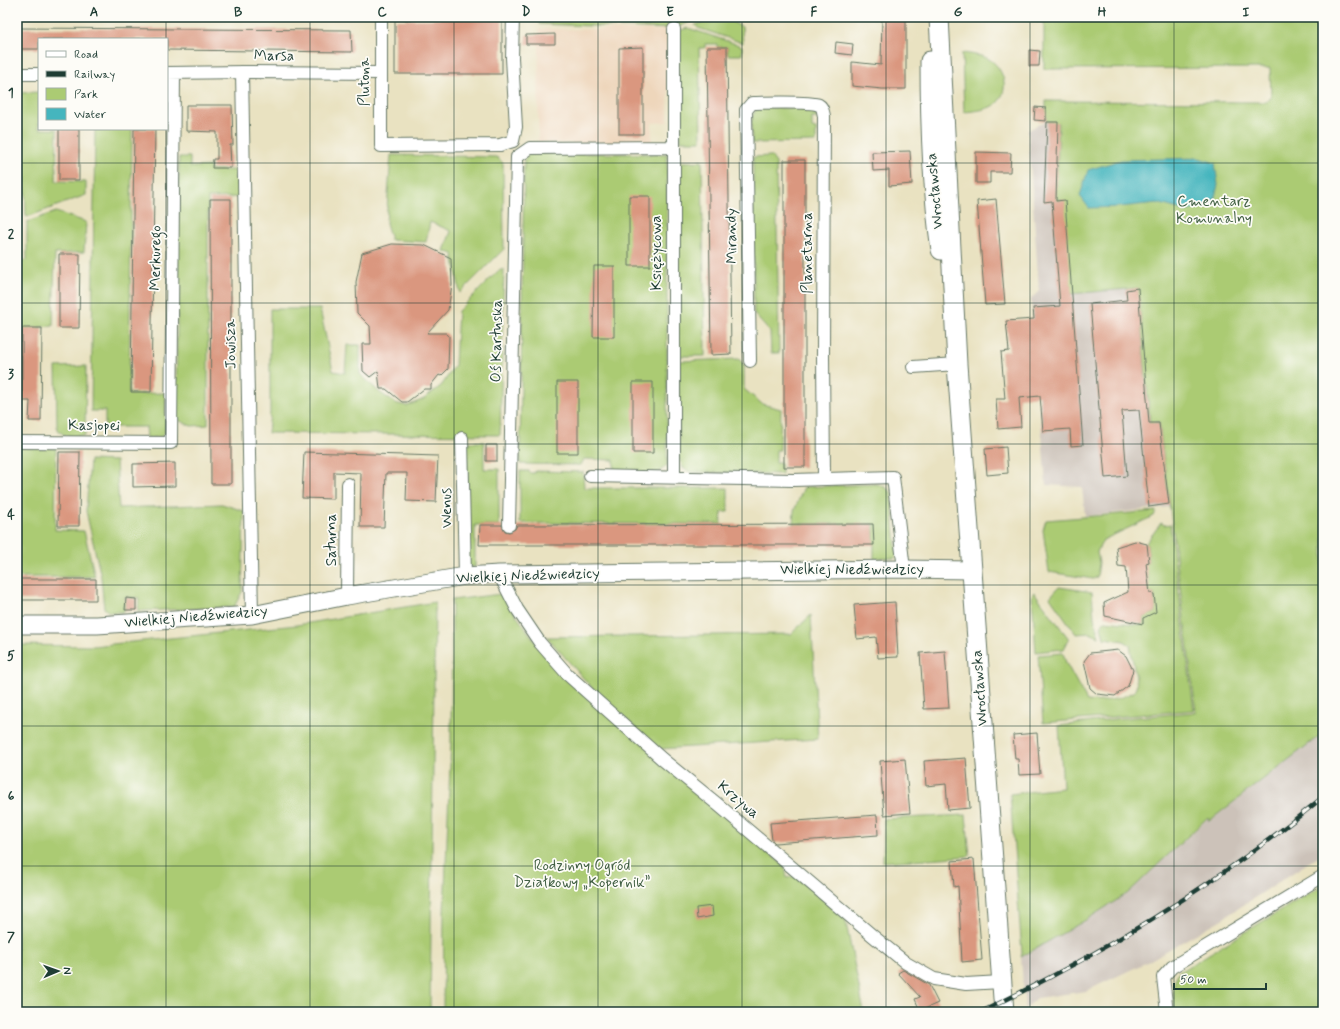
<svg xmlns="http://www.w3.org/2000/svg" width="1340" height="1029" font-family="Mynerve,sans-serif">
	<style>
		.built { fill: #eed6bb }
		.industrial { fill: #ccc2b9 }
		.green { fill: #abcb73; stroke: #658454 }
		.water { fill: #45b5be; stroke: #327979 }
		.building { fill: #da977f }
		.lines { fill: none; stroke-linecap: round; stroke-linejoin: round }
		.street-casing { stroke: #667765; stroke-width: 14 }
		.secondary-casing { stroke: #667765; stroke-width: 19 }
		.primary-casing { stroke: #667765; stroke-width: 21 }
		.street { stroke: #fff; stroke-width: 12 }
		.secondary { stroke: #fff; stroke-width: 17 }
		.primary { stroke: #fff; stroke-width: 19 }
		.rail-casing { stroke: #1f3d34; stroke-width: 4.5 }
		.rail { stroke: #fdfcf7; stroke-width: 3; stroke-dasharray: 9; stroke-linecap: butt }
		.grid { fill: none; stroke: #1f3d34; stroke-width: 1; stroke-opacity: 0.55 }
		.labels { text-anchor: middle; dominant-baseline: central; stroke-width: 3.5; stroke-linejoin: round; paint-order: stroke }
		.street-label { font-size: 15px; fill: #1f3d34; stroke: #fdfcf7 }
		.park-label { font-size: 15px; fill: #426044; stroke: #fdfcf7 }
		.neatline { fill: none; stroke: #1f3d34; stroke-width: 1.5 }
		.grid-label { font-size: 13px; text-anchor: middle; font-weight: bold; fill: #1f3d34 }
	</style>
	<rect width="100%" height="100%" fill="#fdfcf7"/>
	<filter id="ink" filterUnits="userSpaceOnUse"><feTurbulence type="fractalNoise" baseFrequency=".025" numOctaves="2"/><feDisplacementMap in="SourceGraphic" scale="8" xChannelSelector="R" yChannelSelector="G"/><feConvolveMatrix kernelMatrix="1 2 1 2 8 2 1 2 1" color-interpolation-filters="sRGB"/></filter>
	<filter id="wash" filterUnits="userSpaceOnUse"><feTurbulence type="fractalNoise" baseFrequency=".012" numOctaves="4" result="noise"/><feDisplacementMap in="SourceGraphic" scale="16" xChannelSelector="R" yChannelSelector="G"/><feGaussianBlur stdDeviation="0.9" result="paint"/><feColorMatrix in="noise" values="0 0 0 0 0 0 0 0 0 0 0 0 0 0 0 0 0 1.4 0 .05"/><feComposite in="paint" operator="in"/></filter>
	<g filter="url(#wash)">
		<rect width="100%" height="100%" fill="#e9e2c1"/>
		<path class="built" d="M539 29 669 30 668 122 652 123V143H538Z"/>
		<path class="industrial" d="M1046 121 1058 122 1056 200H1064L1138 288 1150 422H1159L1170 507 1085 516 1082 487 1046 485 1031 299 1039 291 1028 130Z
			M1323 733V853L1222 919 1147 962 1086 991 1037 998 1025 1009 1021 957 1084 921 1128 893 1209 817 1210 821Z"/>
		<path class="green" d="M539 17H701L674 29 539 24Z
			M718 17 729 20 742 27 743 43 698 28 695 25Z
			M1044 17H1323V733L1209 821 1208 817 1128 893 1084 921 1021 957 1022 953 1010 794 1063 788 1059 726 1115 719 1196 712 1159 422H1150L1138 288 1070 294 1063 200H1056L1059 123 1046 121V101L1266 102 1271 98 1270 68 1044 69Z
			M688 28 742 46V55H728L727 47H717V44H705V48H699L701 141H681L677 34 681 30Z
			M962 53C971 54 979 55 987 58 1003 66 1011 89 997 103 989 110 975 111 964 112Z
			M39 92V129H57L56 181 86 182V195L27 217 26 216 25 177H17V93Z
			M759 107 815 109 817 118H812V128L816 129V142L752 143C752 130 748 116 759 107Z
			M95 129H132L129 394 166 393 165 432 161 437 147 438 146 427H105V411H91Z
			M530 153 667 154V465L658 473 614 471V460L584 459 581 465 520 464 524 160Z
			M391 155 497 157 503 163 504 249 460 293 453 254 444 251 451 231 430 222 426 242 391 240 386 223Z
			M771 156 776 163 779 353H771L770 332 754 314 753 157Z
			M179 157H190V167L210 166V170H239L240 197 208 198V425L191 426 176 419Z
			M702 161 705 356H676L678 162Z
			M56 212 86 222 84 252 55 254 53 326 19 329V434H17V261L27 260V222Z
			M504 269 500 435 268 433 270 413V309H320L333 371 345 373 347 345H360V374L379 392 395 403 407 406 424 399 442 385 455 365 458 311 498 271Z
			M739 359 744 365V389L762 404 781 409 780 450H776V463H781L782 474 690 472 683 468 679 458V361Z
			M86 366 85 436C74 436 62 439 57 427L56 367Z
			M466 442H484V469H499V525H475V567H466Z
			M17 447 56 448 55 530 84 531 95 577H17Z
			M90 460 116 461 119 508 222 504 244 511 242 592 234 607 138 611 139 598 125 597 124 612H109L104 608 101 577 86 511Z
			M520 471H529L530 473H535V471L583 472 584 488H728V512H722L721 524 520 523Z
			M877 484 885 487 891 492 897 556 895 558 874 559V524H793L794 511 804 487Z
			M1156 511 1154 516 1103 540 1097 552 1099 563 1097 577 1093 579 1049 572 1043 530 1046 520Z
			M1161 523 1164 525 1170 524 1194 710 1043 723 1038 655 1063 653 1066 663 1087 701C1102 703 1120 699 1134 692L1137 685 1130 645 1124 641 1104 638 1101 626 1105 621 1143 625V618L1156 612 1154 594 1140 591 1149 583 1147 573 1140 571 1139 566 1149 562 1147 544 1146 543Z
			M1059 587 1092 592 1094 618 1099 637 1090 633 1076 634 1050 597Z
			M1034 592 1069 639 1064 649 1036 652 1032 595Z
			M501 594 544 654 785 867 787 878 796 876 845 918 864 1012H443L444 913 451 742 452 600Z
			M435 602 430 1012H17V645L93 646 297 625Z
			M811 615 818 739 660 749 600 697 547 637 791 634Z
			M966 815 970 856 883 862 884 819Z
			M1323 885V1012H1175C1174 998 1170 984 1179 972Z"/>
		<path class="water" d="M1199 158 1215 163 1218 185 1213 204 1186 211 1157 203 1119 207 1089 208 1080 196 1088 170 1121 160Z"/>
		<g id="blocks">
			<path class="building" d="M440 17H502V74H395V20L440 19Z
				M882 17H906V89H882L852 86V62L881 65Z
				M17 28 351 30 352 52 167 50V39H39V49H17Z
				M555 34V44H526V35Z
				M836 42 853 44 852 55 835 53Z
				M643 47V134H619V48Z
				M707 47H727L731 354 711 355Z
				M1029 50 1040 51 1039 66H1029Z
				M186 105H232L233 145H230L231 168H212L213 159H217V132L186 131Z
				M1035 107 1046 108V121L1034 120Z
				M1047 122H1058L1056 201 1065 200 1083 445 1071 446 1070 429 1043 431 1040 396 1019 398 1021 427 998 429 996 399H1005L1001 352 1009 351 1006 321 1034 319 1033 308 1060 306 1052 201 1044 202Z
				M59 129H79V180H59Z
				M134 129H155L151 392H131Z
				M910 151 912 184 889 186V170L873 171 872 152Z
				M976 152 1011 153 1010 172H990V183H976Z
				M784 160H805V467H784Z
				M629 196H650V266H629Z
				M210 199H231V484H211Z
				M996 199 1005 304 985 305 977 201Z
				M392 244 424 245 451 258 452 285 448 310 427 333H446L449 336 448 369 441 376 439 375 431 385V389H424L407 402H402L386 389H380L378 371 370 377 363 371 362 344H371L370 326 357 313 356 282 362 253Z
				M59 254H80L79 328H59Z
				M594 266H614V337H593Z
				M1138 288 1149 423H1159L1169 504 1149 507 1139 410 1122 411 1127 476 1105 478 1090 304 1127 300 1126 290Z
				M22 328H42L41 421H29L30 401H22Z
				M557 382H578V453H557Z
				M633 382H653V453H633Z
				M486 445H497V461H486Z
				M1006 447 1008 473 987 475 985 449Z
				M59 452H80L79 526H58Z
				M304 452 438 456 436 502 406 501 407 473H386L384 527H360L361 473 334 472V499L302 498Z
				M175 463V486L133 487V464Z
				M873 524 874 545H479L480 525H502L505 531 509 532 515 529 517 525Z
				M1135 541 1147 544 1149 562 1146 563 1150 593 1154 594 1156 612 1143 618V624L1105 616 1104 603 1128 592 1126 567 1118 566 1116 547Z
				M17 579H96V600H17Z
				M126 598 136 599V610H125Z
				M895 602 898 657 878 658 876 637 857 639 854 605Z
				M1118 650 1126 656 1133 670 1128 686 1115 696 1097 694 1090 688 1084 661 1090 653Z
				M945 651 949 708 924 709 920 653Z
				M1037 733 1040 774 1019 775 1018 759H1015L1013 735Z
				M966 758 970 808 948 810 946 784 926 786 924 761Z
				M905 759 910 813 884 815 880 761Z
				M877 815 878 835 775 843 772 840 770 823Z
				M974 859 982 960 962 962 958 886 954 887 952 861Z
				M712 906 713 916 697 919 696 908Z
				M903 970 929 985 938 1003 920 1011 915 999 920 997 898 973Z"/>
		</g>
	</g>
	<g filter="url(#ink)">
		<use href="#blocks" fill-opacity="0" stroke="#667765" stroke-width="1"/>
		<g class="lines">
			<g class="street-casing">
				<path id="street" d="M381 17V146L500 145 513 141 516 127 512 58 513 17
					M674 29V477
					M242 72 252 615
					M167 73 246 72 381 73
					M17 74H39
					M750 361 746 110 752 103C764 103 810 101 819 105 823 107 823 112 824 116L823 355 824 478
					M913 367 957 364
					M462 438 465 576
					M17 442 171 443 174 73
					M590 476 793 480 893 477 904 569
					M509 525 517 157 530 148 673 147
					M499 574 517 609 540 643 568 675 662 759 716 803 873 936 906 963 934 979 966 984 1001 982
					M347 596 348 484
					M1167 1012 1163 977 1172 967 1323 876"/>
			</g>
			<g class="secondary-casing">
				<path id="secondary" d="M17 625H97L252 615 347 596 465 576 499 574 904 569 971 570"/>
			</g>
			<g class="primary-casing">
				<path id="primary" d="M939 17 957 364 1004 1012
					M930 61C930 124 932 187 941 250"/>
			</g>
			<use href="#street" class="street"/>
			<use href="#secondary" class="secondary"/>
			<use href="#primary" class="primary"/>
			<g class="rail-casing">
				<path id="rail" d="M981 1012C1104 953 1218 884 1323 797"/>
			</g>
			<use href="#rail" class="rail"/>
		</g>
	</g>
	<path class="grid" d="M166 17V39M310 17V1012M454 17V1012M598 17V1012M742 17V1012M886 17V1012M1030 17V1012M1174 17V1012M166 129V1012M17 163H1323M17 303H1323M17 444H1323M17 585H1323M17 726H1323M17 866H1323"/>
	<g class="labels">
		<g class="street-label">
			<text transform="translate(274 56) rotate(1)">Marsa</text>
			<text transform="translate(365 82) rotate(-90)">Plutona</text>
			<text transform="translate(935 191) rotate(-95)">Wrocławska</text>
			<text transform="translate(732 236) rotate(-91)">Mirandy</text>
			<text transform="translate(657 253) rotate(-90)">Księżycowa</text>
			<text transform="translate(808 253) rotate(-90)">Planetarna</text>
			<text transform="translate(156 258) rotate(-89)">Merkurego</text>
			<text transform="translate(497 341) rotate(-89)">Oś Kartuska</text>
			<text transform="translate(231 344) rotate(-91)">Jowisza</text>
			<text transform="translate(94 426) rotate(1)">Kasjopei</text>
			<text transform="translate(447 508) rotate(-91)">Wenus</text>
			<text transform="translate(332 540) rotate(-90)">Saturna</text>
			<text x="852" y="570">Wielkiej Niedźwiedzicy</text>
			<text transform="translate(528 576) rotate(-2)">Wielkiej Niedźwiedzicy</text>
			<text transform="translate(196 617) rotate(-5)">Wielkiej Niedźwiedzicy</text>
			<text transform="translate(980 688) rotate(-94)">Wrocławska</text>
			<text transform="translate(738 800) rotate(40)">Krzywa</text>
		</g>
		<g class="park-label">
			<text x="1214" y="202">Cmentarz<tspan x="1214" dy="17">Komunalny</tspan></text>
			<text x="582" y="866">Rodzinny Ogród<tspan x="582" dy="17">Działkowy „Kopernik”</tspan></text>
		</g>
	</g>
	<rect width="1340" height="1029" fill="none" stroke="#fdfcf7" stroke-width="44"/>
	<rect x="38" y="38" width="130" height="92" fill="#fdfcf7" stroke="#a4b0a9"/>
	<rect x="46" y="51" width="20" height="6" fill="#ffffff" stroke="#a4b0a9"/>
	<text x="74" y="58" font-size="12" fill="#1f3d34">Road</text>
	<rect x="46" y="71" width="20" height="6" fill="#1f3d34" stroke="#a4b0a9"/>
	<text x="74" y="78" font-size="12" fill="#1f3d34">Railway</text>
	<rect x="46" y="88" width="20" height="12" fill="#abcb73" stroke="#a4b0a9"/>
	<text x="74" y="98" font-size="12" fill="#1f3d34">Park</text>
	<rect x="46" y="108" width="20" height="12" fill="#45b5be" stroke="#a4b0a9"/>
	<text x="74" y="118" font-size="12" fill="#1f3d34">Water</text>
	<g transform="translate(58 971) rotate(88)" stroke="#fdfcf7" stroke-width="3" paint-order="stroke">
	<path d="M0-3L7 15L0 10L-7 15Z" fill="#1f3d34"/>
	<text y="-6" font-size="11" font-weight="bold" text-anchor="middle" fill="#1f3d34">N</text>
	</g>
	<path d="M1174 983v6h92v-6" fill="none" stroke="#1f3d34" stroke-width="2"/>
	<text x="1180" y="983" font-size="12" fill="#1f3d34" stroke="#fdfcf7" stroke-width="3" paint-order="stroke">50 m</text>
	<rect x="22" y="22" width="1296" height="985" class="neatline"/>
	<g class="grid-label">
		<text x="94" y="16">A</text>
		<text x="238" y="16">B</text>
		<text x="382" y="16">C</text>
		<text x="526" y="16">D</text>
		<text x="670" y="16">E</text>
		<text x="814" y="16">F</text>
		<text x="958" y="16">G</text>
		<text x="1102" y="16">H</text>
		<text x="1246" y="16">I</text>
		<text x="11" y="97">1</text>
		<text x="11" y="238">2</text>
		<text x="11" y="378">3</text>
		<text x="11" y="519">4</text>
		<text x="11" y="660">5</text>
		<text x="11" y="800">6</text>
		<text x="11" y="941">7</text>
	</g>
</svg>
